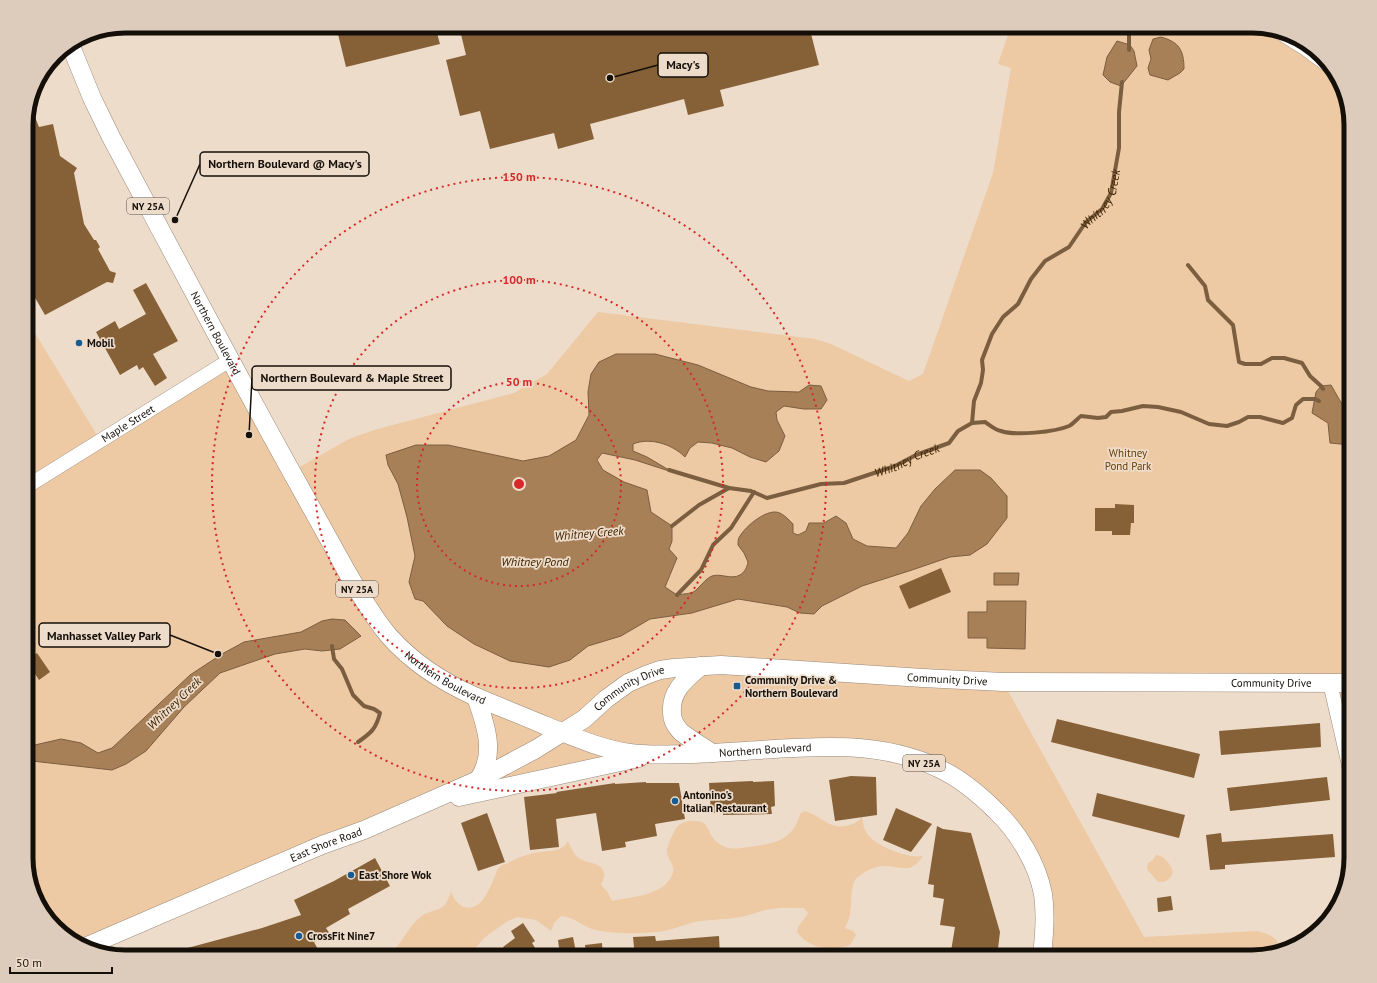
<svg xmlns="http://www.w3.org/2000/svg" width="1377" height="983" font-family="'PT Sans',sans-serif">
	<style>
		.green { fill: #edc9a4 }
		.water { fill: #a78057; stroke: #7b5e40 }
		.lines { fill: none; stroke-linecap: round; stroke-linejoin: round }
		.stream { stroke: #7b5e40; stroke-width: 4 }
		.building { fill: #866138 }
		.minor-casing { stroke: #998978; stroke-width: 15 }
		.major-casing { stroke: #998978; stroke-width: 19 }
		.minor { stroke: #fff; stroke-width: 14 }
		.major { stroke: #fff; stroke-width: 18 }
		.ring { fill: none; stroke: #d62828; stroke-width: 2; stroke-dasharray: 2 4 }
		.poi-dot { fill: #185b90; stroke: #eedcca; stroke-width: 1.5 }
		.labels { text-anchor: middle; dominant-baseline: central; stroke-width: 3.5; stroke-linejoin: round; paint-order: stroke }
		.shield { fill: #eedcca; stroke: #564c43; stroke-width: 1 }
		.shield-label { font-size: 10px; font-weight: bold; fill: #150f09 }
		.street-label { font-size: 11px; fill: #150f09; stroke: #eedcca }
		.poi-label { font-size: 11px; font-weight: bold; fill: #150f09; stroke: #eedcca; text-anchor: start }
		.park-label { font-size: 11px; fill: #67400b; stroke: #eedcca }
		.water-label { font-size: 12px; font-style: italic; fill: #3d2200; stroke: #eedcca }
		.rim { fill: none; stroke: #150f09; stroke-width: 5 }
		.centre { fill: #d62828; stroke: #eedcca; stroke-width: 2 }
		.ring-label { font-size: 12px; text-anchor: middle; font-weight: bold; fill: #d62828; stroke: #eedcca; stroke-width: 3.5; stroke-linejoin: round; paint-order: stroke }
		.leader { fill: none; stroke: #150f09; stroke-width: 1.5 }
		.callout-dot { fill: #150f09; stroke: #eedcca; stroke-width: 1.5 }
		.callout { fill: #eedcca; stroke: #150f09; stroke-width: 1.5 }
		.callout-label { font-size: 12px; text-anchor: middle; font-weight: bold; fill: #150f09 }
	</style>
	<rect width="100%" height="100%" fill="#eedcca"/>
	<path class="green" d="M1011 26H1253L1284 31 1312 46 1341 81 1351 124V711L1336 710 1330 683 1003 682 1144 937 1257 931C1268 934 1279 937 1280 950L1252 957H1042L1036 869 984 798 885 751 652 755 419 805 85 947 65 937 39 907 26 865V326L35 333 100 440 230 360 291 472 349 439 374 430 514 393 547 374 598 312 815 339 831 344 909 381 923 374 993 173 1011 68 998 64Z
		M805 811C817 815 821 820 830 824 840 829 855 826 862 817 863 823 864 830 868 835 878 847 909 859 923 856 910 874 904 867 885 866 877 866 869 869 862 874 860 876 857 877 855 880 848 892 855 911 845 928L853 931 856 935 850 945C831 952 810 949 797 932 798 923 805 920 808 913L804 908C792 908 781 907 770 909 760 911 750 915 740 917 725 920 710 919 695 922 682 925 670 931 656 932 637 934 610 934 592 929 581 925 574 917 561 916L554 923 551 931 536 920 517 917 506 922 484 938 468 957H387C400 947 406 930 418 919 434 905 444 917 451 891 453 898 457 904 464 907 484 913 492 881 498 869 501 865 502 865 506 864 513 860 522 856 530 854 542 850 562 854 568 841 571 848 574 855 580 859 588 864 602 862 604 873 605 877 602 881 601 885L607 891 612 901C630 897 659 896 670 879 679 865 667 862 667 851 667 846 674 830 678 826 681 823 689 820 695 821 707 821 707 828 711 835 714 840 720 845 725 847 732 850 741 848 749 847 773 844 793 841 800 814Z
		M1156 855C1164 855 1171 865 1173 872 1171 879 1165 884 1157 881L1147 869 1148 863 1153 860Z"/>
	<path class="water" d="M1161 37C1179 42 1184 50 1184 69L1180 73 1168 80 1150 75 1148 68 1151 59 1149 50 1153 39Z
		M1117 41 1130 45 1134 51 1137 66 1121 86 1110 82 1103 75 1107 57Z
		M616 354H655L698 365 751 387 768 391 799 392 809 385 821 386 827 400 821 409H804L784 406 776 412 777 420 785 436 779 451 766 462 750 457 732 448 712 443 698 442 690 448 685 457C672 444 650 437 633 444V451L647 457 669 470V471L635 460 602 453 597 460 603 470 624 482 647 490 651 512 672 526V541L669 549 677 558 665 587 677 595C682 594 691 594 695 591 701 586 705 579 712 576 721 573 731 580 740 575 745 572 747 567 748 562L744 553 738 545C738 542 738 538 740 536 746 526 763 512 775 512 782 512 788 519 793 524V533L798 535 806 531 809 523H824L836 516 846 523 853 539 867 546 896 548 908 533 921 506 935 489 955 470H980L991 478 1007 496V518L987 544 970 555 950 557 912 570 862 586 822 606 814 614 800 613 787 607 738 599 692 613 650 619 621 636 588 646 570 660 549 667 510 661 474 644 447 626 423 601 415 599 409 582 415 556 407 517 398 484 388 465 386 455 416 445H448L523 461 549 456 576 440 589 415 588 392 591 374 599 362Z
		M1331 385 1343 406 1351 409V445L1330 443 1328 423 1312 413 1316 392 1321 386Z
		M994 573H1019L1018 585H994Z
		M987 601H1026L1025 649 987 648V638H968V612H987Z
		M332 619 345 620 361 636 340 649 322 651 305 649 275 654 220 673 184 707 146 751 126 764 112 770 32 761 26 765V747L61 739 81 743 98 753 112 748 190 675 222 654 244 642 301 632 322 621Z"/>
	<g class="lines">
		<g class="stream">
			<path d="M1129 50V35L1133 26"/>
			<path d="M1188 265 1205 286 1208 300 1233 325 1239 362 1245 364H1261L1272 358H1284L1302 363 1310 376 1321 386 1323 389"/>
			<path id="s1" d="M972 423 974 401 981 383 983 370 982 360 992 334 1003 317 1018 304 1031 279 1045 261 1069 247 1086 222 1102 209 1111 193 1119 148V112L1122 82"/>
			<path d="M669 470 729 488"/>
			<path id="s2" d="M672 526 699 505 729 488 751 491 767 498 821 484 844 483 895 466 916 455 949 443 958 431 972 423 985 422C990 425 995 430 1001 431 1015 436 1055 432 1069 426 1073 424 1077 419 1081 416L1098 418 1106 417 1111 412 1122 411 1143 406 1158 407 1181 412 1209 424 1227 426 1239 422 1248 417H1260L1283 423 1292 418 1296 405 1303 399H1315L1319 401"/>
			<path d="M677 595 701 570 713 545 731 528 754 492"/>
			<path d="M332 646 334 659 342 669 353 695 364 706 374 709 380 713C376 729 371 733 358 742"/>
		</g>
	</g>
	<path class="building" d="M336 26H435L440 44 346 67Z
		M459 26H809L819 65 720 90 724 106 688 115 684 99 590 124 594 139 558 149 554 133 490 149 480 111 460 116 446 60 466 55Z
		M30 105 39 127 53 124 60 156 77 168 74 173 84 224 94 240H96L100 247 98 249 110 271 116 273 113 283 107 282 45 315 26 282V118Z
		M146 283 178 341 153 354 167 378 155 386 143 367 139 370 137 365 120 375 96 332 115 321 119 329 146 314 133 290Z
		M1115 504 1134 505V523H1131L1130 535H1112V531H1095V508H1115Z
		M941 568 951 592 909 609 899 586Z
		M37 653 50 672 39 680 26 660Z
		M1057 719 1200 754 1194 778 1051 742Z
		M1320 723 1321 747 1221 755 1219 731Z
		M851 776 876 777 877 815 835 821 829 780Z
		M1327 777 1330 800 1230 811 1227 788Z
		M753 781V782L774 781 775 806 771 807 772 814 723 815V813H711L709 783Z
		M646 782V783H679L685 819 655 824 657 836 625 842 626 847 602 851 596 813 556 819 559 847 530 850 524 797 557 793 556 792 615 783V784Z
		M1097 793 1185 815 1179 838 1092 816Z
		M896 808 932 824 911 852 883 840Z
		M487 813 505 862 478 871 461 823Z
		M937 826 943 829 971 833 1000 932 997 957H950L955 927 940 925 944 899 933 897 934 885 928 884Z
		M1221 833 1222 842 1333 834 1335 857 1225 865V869L1210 870 1206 835Z
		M375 858 390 886 348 909 350 914 326 928 330 934 314 942 322 957H169V953L262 928 301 915 294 900 334 881Z
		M1171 896 1173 910 1158 912 1157 898Z
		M523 923 535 941 532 943 541 957H510L503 947 515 938 511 931Z
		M655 936 656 941 719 936 720 957H635L633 937Z
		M573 937 576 952 560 955 558 940Z
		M602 943 603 957H586L585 945Z"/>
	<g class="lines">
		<g class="minor-casing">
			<g id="minor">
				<path d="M1276 30 1306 49 1329 66"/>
				<path id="s3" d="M26 487 230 360"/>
				<path d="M1330 683 1351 774"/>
			</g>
		</g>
		<g class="major-casing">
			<g id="major">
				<path id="s4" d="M70 44 92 98 111 137C172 251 233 367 296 480 313 511 330 541 347 572 360 594 372 616 389 636 411 661 443 682 474 696 497 706 521 715 544 725 572 736 600 749 630 753 651 756 672 754 693 754 773 752 866 732 940 769 961 779 980 795 996 811 1018 832 1037 863 1043 894 1046 915 1044 936 1042 957"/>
				<path d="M701 666C686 679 670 691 672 713 672 721 676 727 681 732 691 740 702 746 712 753"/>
				<path d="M476 697C485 723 497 754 478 780"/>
				<path d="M459 797 639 758"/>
				<path id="s5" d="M85 947 322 845 364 830 478 780 536 749 563 732 584 719 606 699 628 683 646 675 660 670 674 668 721 665 923 678 1003 682 1351 683"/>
			</g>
		</g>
		<use href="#minor" class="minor"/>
		<use href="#major" class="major"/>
	</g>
	<g class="ring">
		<circle cx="519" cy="484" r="102"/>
		<circle cx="519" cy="484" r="204"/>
		<circle cx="519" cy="484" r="307"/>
	</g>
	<g class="poi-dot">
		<circle cx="79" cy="343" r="4"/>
		<rect x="733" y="682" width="8" height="8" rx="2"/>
		<circle cx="675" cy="801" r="4"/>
		<circle cx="351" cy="875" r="4"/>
		<circle cx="299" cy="936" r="4"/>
	</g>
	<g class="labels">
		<g class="shield">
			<rect x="127" y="198" width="42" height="16" rx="3"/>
			<rect x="336" y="581" width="42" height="16" rx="3"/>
			<rect x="903" y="755" width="42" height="16" rx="3"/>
		</g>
		<g class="shield-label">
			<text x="148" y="206">NY 25A</text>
			<text x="357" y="589">NY 25A</text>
			<text x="924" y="763">NY 25A</text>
		</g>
		<g class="street-label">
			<text stroke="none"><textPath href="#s4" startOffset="324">Northern Boulevard</textPath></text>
			<text stroke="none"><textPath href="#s3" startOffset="120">Maple Street</textPath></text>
			<text stroke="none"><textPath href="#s4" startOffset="744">Northern Boulevard</textPath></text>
			<text stroke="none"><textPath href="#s5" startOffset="929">Community Drive</textPath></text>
			<text stroke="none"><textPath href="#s5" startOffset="1253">Community Drive</textPath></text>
			<text stroke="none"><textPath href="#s5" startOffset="605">Community Drive</textPath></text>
			<text stroke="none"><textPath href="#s4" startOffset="1080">Northern Boulevard</textPath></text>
			<text stroke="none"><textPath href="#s5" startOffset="262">East Shore Road</textPath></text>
		</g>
		<g class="poi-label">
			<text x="87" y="343">Mobil</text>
			<text x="745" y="680">Community Drive &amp;<tspan x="745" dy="13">Northern Boulevard</tspan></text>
			<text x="683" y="795">Antonino's<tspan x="683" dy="13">Italian Restaurant</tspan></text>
			<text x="359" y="875">East Shore Wok</text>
			<text x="307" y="936">CrossFit Nine7</text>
		</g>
		<g class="park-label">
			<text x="1128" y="453">Whitney<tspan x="1128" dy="13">Pond Park</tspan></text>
		</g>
		<g class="water-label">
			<text stroke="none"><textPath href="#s1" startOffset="270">Whitney Creek</textPath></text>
			<text stroke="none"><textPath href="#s2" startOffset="254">Whitney Creek</textPath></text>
			<text transform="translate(589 533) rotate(-5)">Whitney Creek</text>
			<text x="535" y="561">Whitney Pond</text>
			<text transform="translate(174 703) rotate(-44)">Whitney Creek</text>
		</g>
	</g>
	<path d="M0 0H1377V983H0ZM125 33H1252A92 92 0 0 1 1344 125V858A92 92 0 0 1 1252 950H125A92 92 0 0 1 33 858V125A92 92 0 0 1 125 33Z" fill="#dcb" fill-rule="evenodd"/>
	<path class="rim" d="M125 33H1252A92 92 0 0 1 1344 125V858A92 92 0 0 1 1252 950H125A92 92 0 0 1 33 858V125A92 92 0 0 1 125 33Z"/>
	<circle cx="519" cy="484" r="6" class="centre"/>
	<g class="ring-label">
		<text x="519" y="181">150 m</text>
		<text x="519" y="284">100 m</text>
		<text x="519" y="386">50 m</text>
	</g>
	<path class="leader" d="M610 78L658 65M175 220L200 164M249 435L252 378M218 654L170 635"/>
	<g class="callout-dot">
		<circle cx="610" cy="78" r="4"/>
		<circle cx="175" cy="220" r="4"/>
		<circle cx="249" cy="435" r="4"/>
		<circle cx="218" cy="654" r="4"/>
	</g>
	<g class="callout">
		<rect x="658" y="53" width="50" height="24" rx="4"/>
		<rect x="200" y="152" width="169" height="24" rx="4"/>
		<rect x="252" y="366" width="199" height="24" rx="4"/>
		<rect x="39" y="623" width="131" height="24" rx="4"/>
	</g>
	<g class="callout-label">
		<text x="683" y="69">Macy's</text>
		<text x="285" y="168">Northern Boulevard @ Macy's</text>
		<text x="352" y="382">Northern Boulevard &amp; Maple Street</text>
		<text x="104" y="640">Manhasset Valley Park</text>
	</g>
	<path d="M10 967v6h102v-6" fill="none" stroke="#150f09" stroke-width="2"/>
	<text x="16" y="967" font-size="12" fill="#150f09" stroke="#eedcca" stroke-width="3" paint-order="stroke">50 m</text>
</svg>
